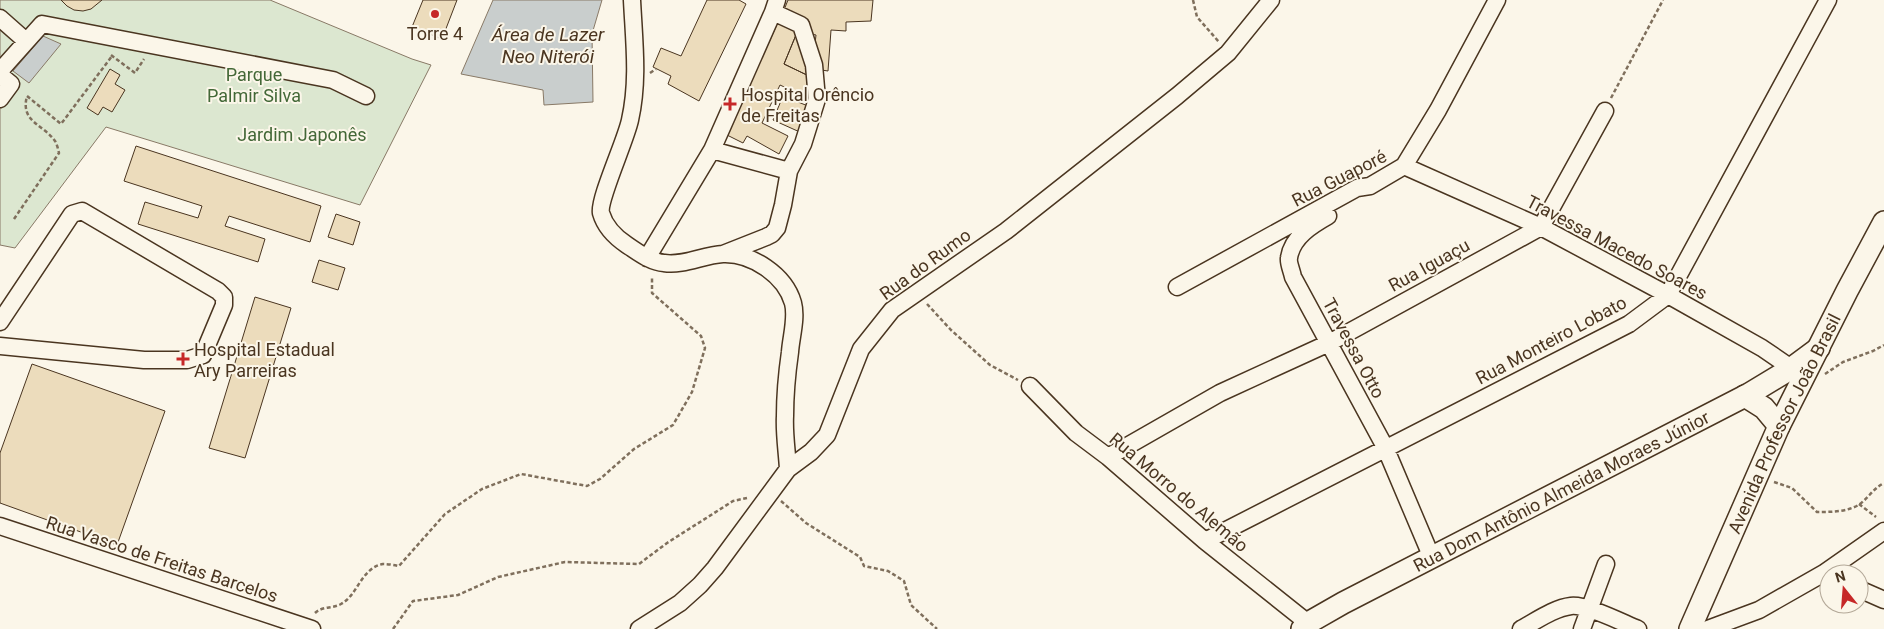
<svg xmlns="http://www.w3.org/2000/svg" width="1884" height="629" font-family="Roboto,sans-serif">
	<style>
		.green { fill: #dce7d0; stroke: #887966 }
		.water { fill: #c9cecd; stroke: #887966 }
		.building { fill: #ecdcbc; stroke: #4a3520 }
		.lines { fill: none; stroke-linecap: round; stroke-linejoin: round }
		.minor-casing { stroke: #4a3520; stroke-width: 19 }
		.major-casing { stroke: #4a3520; stroke-width: 24 }
		.path { stroke: #7f6f5c; stroke-width: 2.5; stroke-dasharray: 4 2.5; stroke-linecap: butt }
		.minor { stroke: #fbf6e9; stroke-width: 16 }
		.major { stroke: #fbf6e9; stroke-width: 21 }
		.poi-dot { fill: #c62828; stroke: #fbf6e9; stroke-width: 2 }
		.labels { text-anchor: middle; dominant-baseline: central; stroke-width: 4; stroke-linejoin: round; paint-order: stroke }
		.poi-label { font-size: 18px; fill: #4a3520; stroke: #fbf6e9; text-anchor: start }
		.park-label { font-size: 18px; fill: #436837; stroke: #fbf6e9 }
		.street-label { font-size: 18px; fill: #4a3520; stroke: #fbf6e9 }
		.water-label { font-size: 19px; font-style: italic; fill: #4a3520; stroke: #fbf6e9 }
	</style>
	<rect width="100%" height="100%" fill="#fbf6e9"/>
	<path class="green" d="M0 0H270L412 59 431 65 360 205 106 127 15 248 0 245Z"/>
	<path class="water" d="M493 0H602L592 34 593 102 544 105 543 90 461 74Z
		M43 36 61 44 29 83 13 71Z"/>
	<path class="building" d="M61 0H102L91 9 83 11 74 10 67 6Z
		M423 0H457L442 39 412 27Z
		M707 0H739L746 4 699 101 668 84 671 76 653 67 661 48 681 56Z
		M788 0H873L871 21 846 22V31L831 30 828 71 815 69 814 52 816 35 806 33 809 21 784 10Z
		M779 20 798 30 784 64 811 77 804 96 780 85 762 123 788 136 779 154 747 136 743 143 727 135Z
		M798 30 811 77 784 64Z
		M110 69 120 75 115 84 125 90 112 112 103 107 98 115 87 108Z
		M783 96 813 108 802 133 773 120Z
		M136 146 321 206 310 242 229 216 225 226 265 239 258 262 138 224 145 202 198 218 202 206 124 181Z
		M336 214 360 222 353 245 328 237Z
		M319 260 345 268 338 290 312 282Z
		M255 297 291 308 245 458 209 448Z
		M32 364 165 411 117 545 0 503V453Z"/>
	<g class="lines">
		<g class="minor-casing">
			<path id="minor" d="M632 0C634 41 639 80 630 120 626 140 598 200 601 213 605 227 615 237 627 245 638 252 650 262 664 263 684 266 703 255 723 254 752 253 785 275 793 303 797 318 791 337 790 352 787 373 785 395 785 416 784 433 787 451 788 469
				M0 18 26 41
				M0 71 42 24 333 80 366 96
				M0 75 11 84 0 99
				M712 150 789 171
				M1404 166 1541 227 1668 295 1762 348 1800 374
				M1328 216C1312 225 1292 237 1289 258 1288 263 1292 271 1293 277L1385 447 1432 558
				M723 254 766 237 772 234 777 228 783 205 789 171 803 144 817 99 814 65 801 25 773 12 777 0
				M647 258 712 150 773 12
				M1177 287 1357 188 1370 186 1404 166 1438 110 1497 0
				M0 322 72 214 82 211 218 291 224 297V305L203 355 187 360H144L0 346
				M1030 386 1076 433 1108 457 1205 541 1308 623
				M1108 457 1220 393 1329 343 1541 227 1605 111
				M0 526 312 629
				M1205 541 1629 324 1668 295 1828 0
				M1859 589 1884 600
				M639 629 680 603 700 585 715 568 788 469 811 452 827 435 861 349 892 310 1006 231 1177 96 1228 53 1271 0
				M1521 629C1536 621 1554 608 1571 606 1586 604 1623 623 1638 629
				M1582 629 1606 564
				M1708 629 1759 610 1824 573 1884 531"/>
		</g>
		<g class="major-casing">
			<g id="major">
				<path d="M1745 396 1764 408 1779 426"/>
				<path id="s1" d="M1302 629 1308 623 1343 603 1749 394 1792 368 1819 348"/>
				<path id="s2" d="M1690 629 1779 426 1847 291 1884 222"/>
			</g>
		</g>
		<path class="path" d="M1193 0 1197 17 1219 42
			M111 55 135 73 144 59
			M650 73 656 69
			M27 96 61 124 112 56
			M1611 98 1663 0
			M14 219 59 153C58 149 57 144 55 141 43 124 20 122 27 96
			M927 304 951 330 990 365 1018 380
			M1825 374 1843 362 1873 351 1884 345
			M1774 482 1792 488 1817 512C1831 512 1848 512 1860 504 1869 497 1874 488 1884 483
			M781 501 806 523 860 557 864 566 888 571 904 581 911 605 937 629
			M1859 504 1876 517
			M315 613C322 606 332 609 341 604 358 595 361 568 383 564 388 564 394 565 399 566L445 514 482 489 521 474 587 486 600 479 634 449 673 425 692 392 705 348 701 336 652 293V276
			M393 629 413 601 458 595 498 577 565 562 639 564 667 543 733 501 747 498"/>
		<use href="#minor" class="minor"/>
		<use href="#major" class="major"/>
	</g>
	<g class="poi-dot">
		<circle cx="435" cy="14" r="5"/>
		<path d="M727.5 96.5h5v5h5v5h-5v5h-5v-5h-5v-5h5z"/>
		<path d="M180.5 351.5h5v5h5v5h-5v5h-5v-5h-5v-5h5z"/>
	</g>
	<g class="labels">
		<g class="poi-label">
			<text x="435" y="33" text-anchor="middle">Torre 4</text>
			<text x="741" y="94">Hospital Orêncio<tspan x="741" dy="21">de Freitas</tspan></text>
			<text x="194" y="349">Hospital Estadual<tspan x="194" dy="21">Ary Parreiras</tspan></text>
		</g>
		<g class="park-label">
			<text x="254" y="74">Parque<tspan x="254" dy="21">Palmir Silva</tspan></text>
			<text x="302" y="134">Jardim Japonês</text>
		</g>
		<g class="street-label">
			<text transform="translate(1339 178) rotate(-27)">Rua Guaporé</text>
			<text transform="translate(1617 247) rotate(28)">Travessa Macedo Soares</text>
			<text transform="translate(925 264) rotate(-36)">Rua do Rumo</text>
			<text transform="translate(1429 265) rotate(-29)">Rua Iguaçu</text>
			<text transform="translate(1551 340) rotate(-28)">Rua Monteiro Lobato</text>
			<text transform="translate(1354 348) rotate(62)">Travessa Otto</text>
			<text stroke="none"><textPath href="#s2" startOffset="226">Avenida Professor João Brasil</textPath></text>
			<text stroke="none"><textPath href="#s1" startOffset="294">Rua Dom Antônio Almeida Moraes Júnior</textPath></text>
			<text transform="translate(1179 492) rotate(40)">Rua Morro do Alemão</text>
			<text transform="translate(162 559) rotate(18)">Rua Vasco de Freitas Barcelos</text>
		</g>
		<g class="water-label">
			<text x="548" y="34">Área de Lazer<tspan x="548" dy="22">Neo Niterói</tspan></text>
		</g>
	</g>
	<g transform="translate(1844 589) rotate(343)"><circle r="24" fill="#fbf6e9" stroke="#b4a999"/>
	<path d="M0-4L9 19L0 12L-9 19Z" fill="#c62828"/>
	<text y="-8" font-size="14" font-weight="bold" text-anchor="middle" fill="#4a3520">N</text>
	</g>
</svg>
